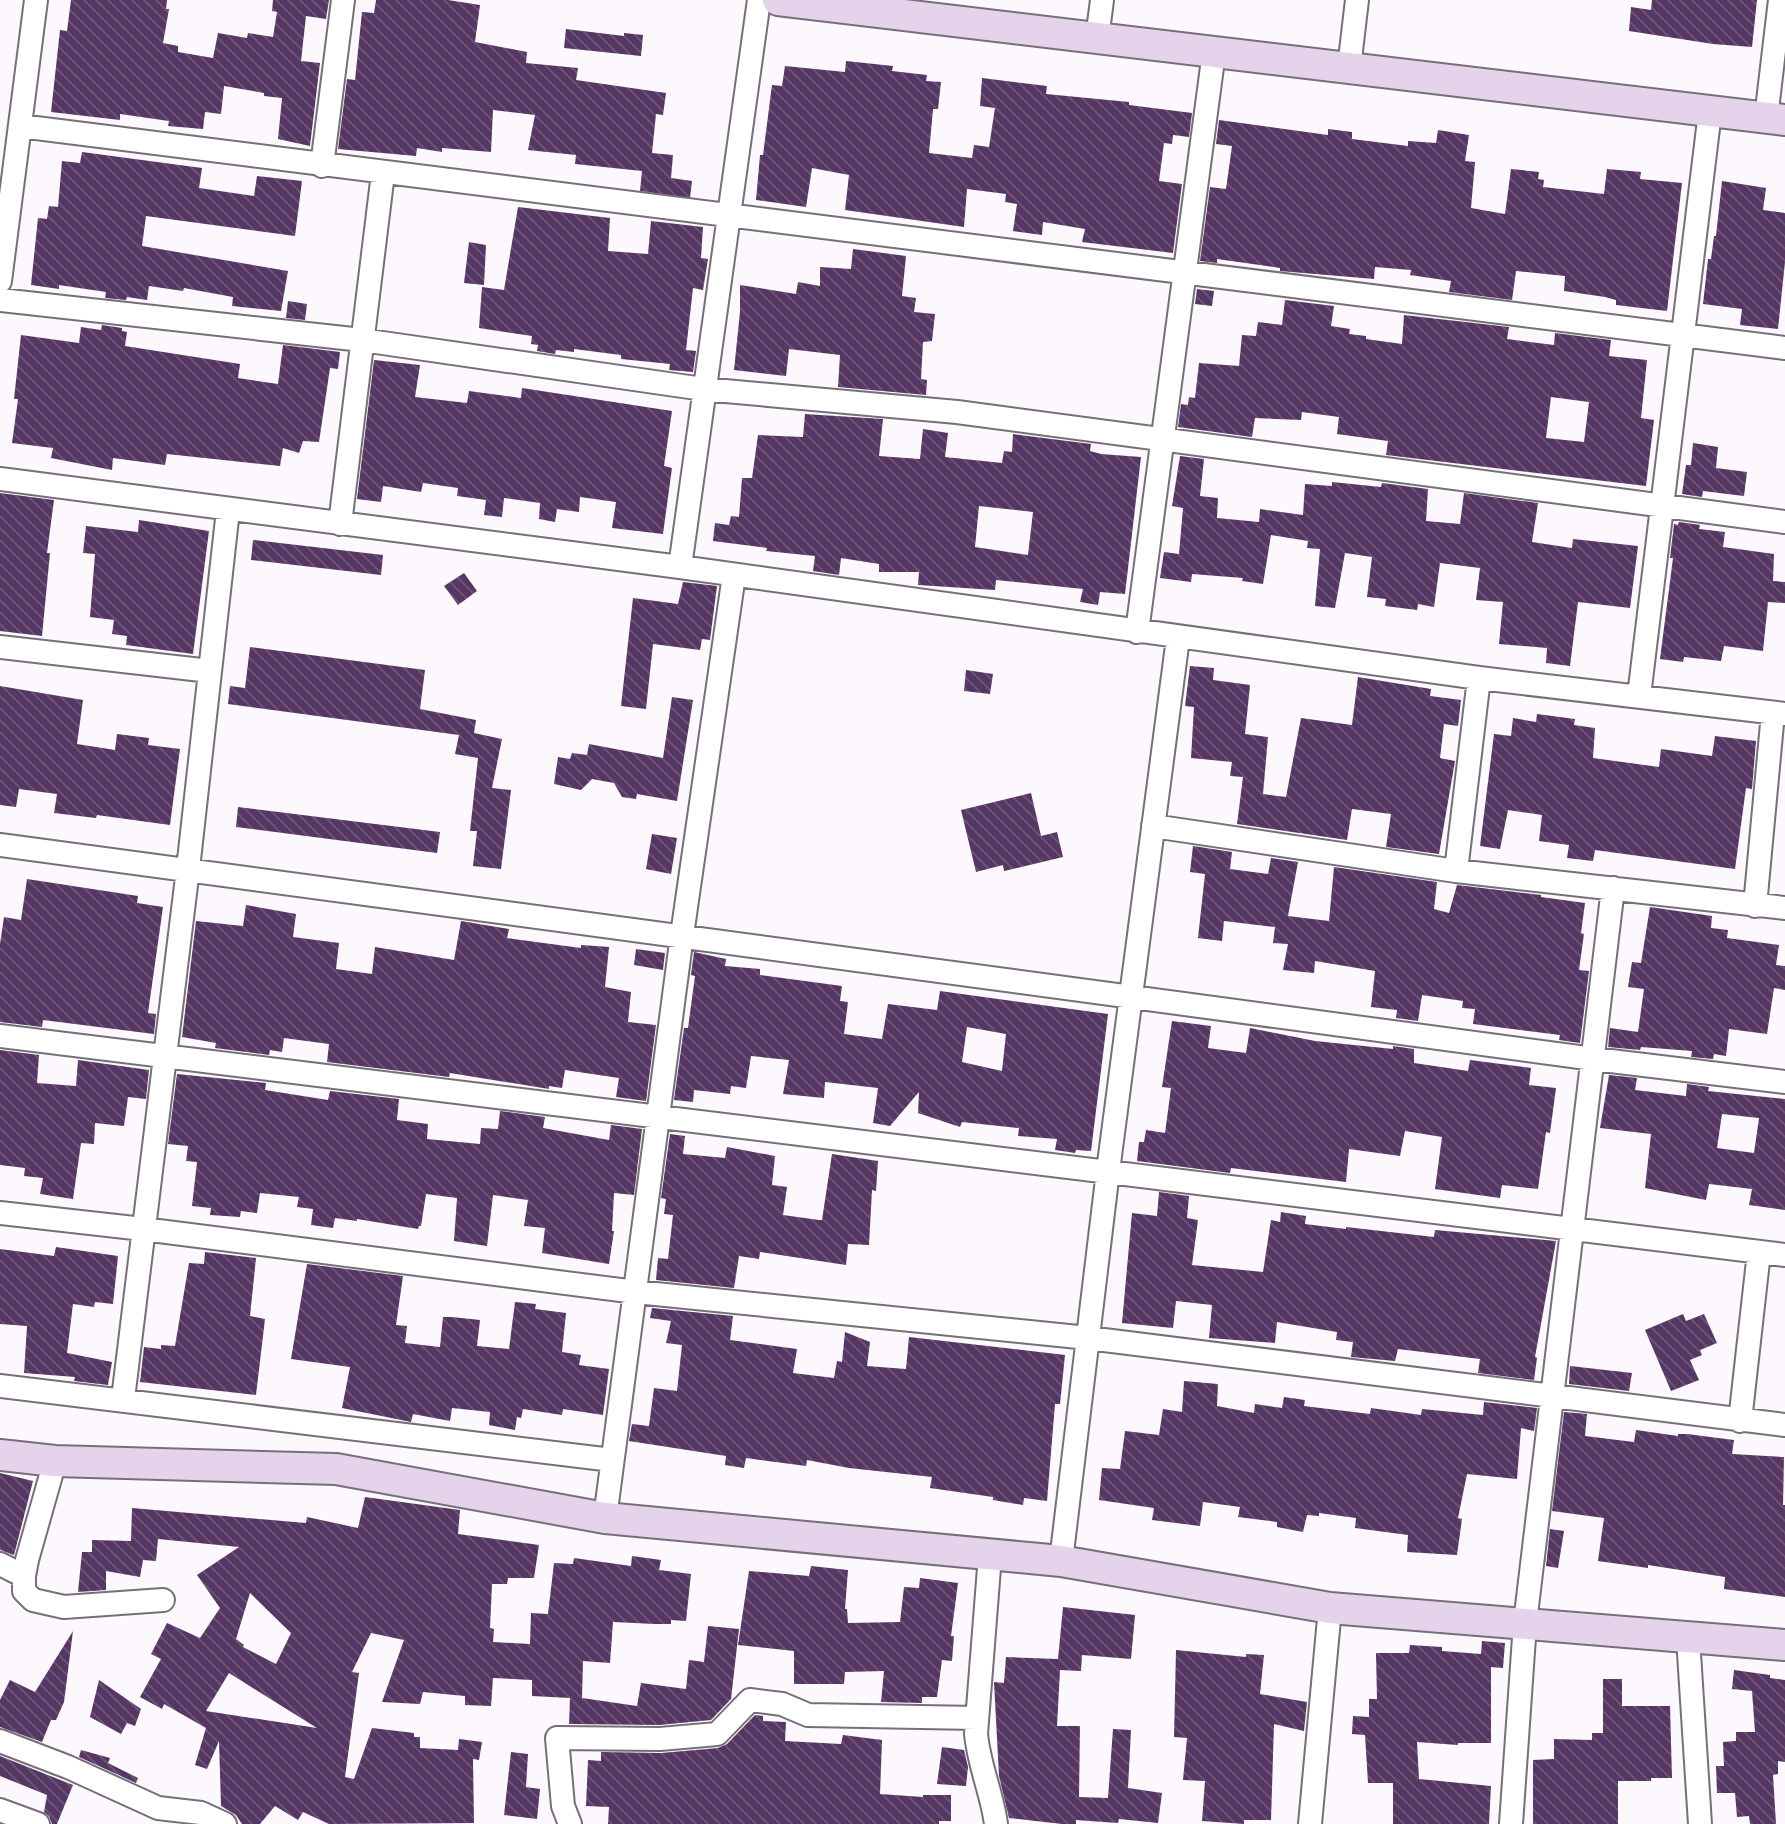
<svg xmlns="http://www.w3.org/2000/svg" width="1785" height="1824" font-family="'Archivo Narrow',sans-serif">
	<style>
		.building { fill: url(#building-back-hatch); fill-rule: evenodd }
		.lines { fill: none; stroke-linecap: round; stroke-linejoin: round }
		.street-casing { stroke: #757077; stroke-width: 26 }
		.secondary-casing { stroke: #757077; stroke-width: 34 }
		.street { stroke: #fff; stroke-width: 22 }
		.secondary { stroke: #e5d3ec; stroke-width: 30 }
	</style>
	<defs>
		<pattern id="building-back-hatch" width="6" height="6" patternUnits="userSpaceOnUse" patternTransform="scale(2)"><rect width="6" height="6" fill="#563663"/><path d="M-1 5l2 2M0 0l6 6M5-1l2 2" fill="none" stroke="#6c5276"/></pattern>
	</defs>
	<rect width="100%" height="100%" fill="#fcf8fe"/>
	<path class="building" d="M71 0H167L166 9H169L163 43 178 46V52L213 58 218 33 247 38 248 33 273 37 277 12 272 11 273 0H329L326 19 306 16 301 61 320 63 310 146 278 139 282 98 264 96V93L224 86 221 114 205 112 203 129 168 126 169 121 120 114V120L51 112 60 30 67 31Z
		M376 0H448L480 5 475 42 527 52 526 63 578 68 576 80 666 93 663 115 656 114 652 153 673 155 671 178 692 181 690 198 640 191 642 171 575 164 576 155 528 150 535 115 493 110 491 152 442 148V152L417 148 416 156 338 149 347 79 355 80 362 12 374 13Z
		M1652 0H1757L1752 47 1713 44 1629 31 1631 7 1651 10Z
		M566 29 624 36V33L643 35 641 56 564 48Z
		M846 61 893 66 892 71 927 75 926 81 941 82 938 109H933L929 153 972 158 974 145 989 147 995 108 980 106 982 78 1047 86 1046 94 1129 102V105L1192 113 1189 137 1173 135 1172 144 1164 143 1159 181 1182 184 1173 253 1082 242 1085 229 1043 222 1042 235 1013 231 1017 204 1005 202 1006 194 967 189 964 227 845 210 849 175 812 168 806 207 756 200 760 155H763L772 85 782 86 785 66 845 72Z
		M1219 120 1328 135V129L1352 132V139L1408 146V141L1436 143 1438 130 1469 135 1465 161 1475 162 1471 208 1505 214 1511 169 1539 172 1538 179 1544 180 1543 187 1604 194 1607 169 1641 172 1640 179 1682 183 1667 311 1616 305V300L1605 297 1564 291 1565 276 1516 271 1512 300 1449 292 1451 281 1410 275 1411 270 1375 267 1374 279 1280 271V268L1217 259V263L1200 261 1210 187 1226 189 1232 146 1216 144Z
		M82 152 202 168 199 188 254 196 257 176 302 181 295 236 146 216 142 246 288 271 281 311 232 306 233 297 184 288 183 291 149 286 147 300 127 297 126 300 105 298 106 292 59 285V289L31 285 38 218 47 219 49 206 58 207 62 161 80 163Z
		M1722 181 1766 188 1763 210 1785 213V262L1778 329 1740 325 1742 309 1703 304 1708 259H1711L1714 236H1716Z
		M518 207 610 218 608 251 648 254 651 221 703 227 701 258 708 259 703 290 693 288 686 350 696 351 693 372 669 370 670 364 621 359V355L574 349V352L556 350 555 354 537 351 538 345 531 344 532 336 479 328 482 287 504 290Z
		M469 242 486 245 484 285 464 283Z
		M853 249 906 256 902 296 916 298 914 312 935 314 932 341 923 342 921 379 927 380 926 395 838 387 840 355 789 349 786 376 734 370 740 312V285L796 294 798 282 820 286V267L851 269Z
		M1197 289 1214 291 1212 306 1195 304Z
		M1285 300 1334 306 1331 326 1350 329 1349 334 1366 336V339L1402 344 1404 315 1509 327 1507 339 1554 345 1555 333 1611 340 1609 356 1647 360 1641 418 1654 420 1646 486 1386 455 1388 441 1337 434 1339 417 1302 412 1301 420 1255 418 1252 437 1178 427 1181 404 1188 405 1189 397 1195 398 1199 363 1239 366 1242 335 1256 336 1258 322 1282 325ZM1551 397 1589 402 1584 442 1546 438Z
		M288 301 307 304 305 320 286 318Z
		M102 325 122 328V331L127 332 125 346 240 364 238 378 278 384 283 345 340 352 338 369 330 368 319 442 303 441 299 453 283 448 280 466 167 454 165 465 113 458 112 470 51 458 53 448 12 443 18 399H14L21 335 79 343 81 327 101 330Z
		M374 360 420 365 415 397 467 403 469 391 521 398 522 388 672 411 664 466 672 468 663 534 612 528 616 502 580 497 579 512 557 509 555 522 539 519 540 503 504 498 502 517 484 515 486 500 457 496 458 488 423 483 421 492 383 486 381 502 357 499Z
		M805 414 883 419 879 456 920 459 923 429 948 433 945 457 1002 463 1004 451 1012 452 1013 434 1091 444 1090 451 1101 454 1141 457 1125 594 1100 592 1098 605 1080 602 1083 589 996 580 995 590 918 585 919 572H879V564L841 558 839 575 813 571 815 556 766 551 767 548 713 541 715 523 729 525 731 516 739 517 742 478H752L758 435 803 437ZM979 506 1033 512 1028 555 975 547Z
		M1693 443 1718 447 1716 468 1747 472 1744 496 1703 491 1702 497 1682 494 1686 465H1691Z
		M1180 456 1204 459 1200 496 1218 498 1217 518 1259 522 1260 509 1303 515 1305 484 1332 486V482L1381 487 1382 483 1428 489 1426 521 1460 524 1464 493 1538 503 1532 542 1572 548 1573 539 1638 546 1630 608 1578 602 1570 666 1546 663 1547 648 1499 644 1503 602 1476 600 1480 568 1440 563 1434 607 1418 604 1417 610 1385 606 1386 599 1367 597 1372 557 1345 553 1335 608 1315 606 1320 549 1307 548 1308 541 1271 535 1263 584 1242 581 1243 578 1192 574 1191 582 1160 578 1164 552 1179 554 1183 508 1172 506Z
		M0 493 54 500 47 553H50L42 636 0 631Z
		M139 520 209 531 193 654 126 645 127 636 112 634 114 620 90 617 95 554 83 553 86 526 138 532Z
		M1679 522 1700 525 1699 529 1725 532 1723 547 1774 554 1773 581 1785 582V603L1768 602 1763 651 1724 646 1721 661 1684 657 1683 662 1660 659 1673 558H1670L1674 524 1678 525Z
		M253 540 383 555 381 575 251 560Z
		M464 573 477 591 458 605 444 586Z
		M683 582 717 586 710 640 702 639 700 650 653 644 646 709 621 706 633 598 678 604Z
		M250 647 425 670 420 709 476 720 474 733 502 739 492 788 511 790 501 869 473 866 477 831H470L478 758 455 754 459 735 228 704 230 686 245 688Z
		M1190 666 1214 668 1213 680 1250 685 1245 734 1268 737 1263 794 1286 797 1301 718 1352 725 1358 677 1431 689 1430 696 1461 700 1458 726 1444 724 1440 758 1455 761 1439 854 1386 847 1391 814 1352 809 1347 840 1237 824 1243 777 1230 776 1232 762 1191 758 1194 707 1185 706Z
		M966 670 993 674 990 694 964 691Z
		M0 686 83 700 77 744 115 750 117 734 149 738 148 745 180 749 170 825 97 815 96 818 54 813 57 794 19 789 16 807 0 805Z
		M672 697 693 700 677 801 637 794 636 799 622 797 614 783 592 779 581 790 554 784 558 757 570 759 572 753 587 755 589 744 663 758Z
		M1537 714 1575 719 1574 725 1595 728 1593 758 1659 767 1661 749 1712 756 1715 736 1756 741 1752 789 1746 788 1735 869 1595 850 1593 861 1567 858 1569 845 1539 841 1542 815 1508 810 1500 849 1480 846 1494 734 1511 736 1513 718 1536 722Z
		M1031 793 1041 836 1057 832 1063 857 1004 871 1003 865 976 872 961 810Z
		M238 807 440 832 437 853 236 827Z
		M652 834 677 838 671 874 646 869Z
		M1193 846 1232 852 1230 869 1268 874 1271 858 1298 862 1288 916 1329 921 1334 867 1437 882 1434 909 1449 913 1457 885 1541 895V897L1585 903 1581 933 1584 934 1579 970 1589 971 1580 1043 1559 1040 1560 1035 1473 1024 1475 1009 1462 1008 1463 1001 1422 995 1418 1021 1396 1018 1397 1010 1371 1007 1375 971 1315 961 1314 973 1283 970 1288 944 1273 943 1275 927 1224 921 1222 941 1198 938 1205 874 1190 872Z
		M27 879 138 896 137 903 163 907 148 1013 156 1014 154 1034 43 1020 42 1027 0 1022V944L4 917 21 920Z
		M246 905 296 914 293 937 339 943 336 969 372 974 375 947 454 960 461 921 509 929 507 938 581 948V945L609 947 605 987 631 992 628 1022 656 1025 646 1101 616 1097 619 1078 565 1070 562 1088 549 1086V1089L450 1073 449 1077 327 1062 329 1044 284 1038 282 1052 270 1050 269 1055 215 1048 216 1043 182 1037 196 921 243 926Z
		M1650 907 1712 916 1711 928 1728 930 1727 938 1779 945 1776 965 1785 966V990L1774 988 1767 1034 1729 1029 1726 1056 1714 1054 1713 1059 1691 1057 1692 1051 1641 1047 1640 1050 1608 1047 1610 1028 1638 1032 1644 989 1628 987 1632 962 1641 963Z
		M636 949 665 953 663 970 634 965Z
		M694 952 726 959 725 966 760 969V975L842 986 840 1001 848 1002 844 1034 882 1039 888 1004 937 1010 940 991 1108 1014 1091 1151 1076 1150 1075 1153 1055 1150 1057 1139 1018 1136 1019 1128 962 1122 960 1127 918 1113 919 1092 890 1126 873 1123 878 1088 825 1082 824 1098 783 1094 789 1060 751 1056 746 1088 731 1086 730 1094 694 1090 693 1102 674 1100 684 1028H688L695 976 691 975ZM967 1027 1006 1034 1002 1071 962 1062Z
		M1172 1021 1211 1026 1208 1048 1246 1053 1250 1028 1315 1041 1393 1049V1046L1414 1049V1063L1468 1071 1470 1060 1531 1068 1529 1085 1556 1088 1550 1133 1546 1132 1538 1189 1502 1185 1500 1198 1435 1189 1442 1137 1405 1131 1400 1156 1349 1149 1346 1182 1231 1168 1230 1173 1137 1161 1139 1142H1144L1146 1130 1165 1133 1171 1088 1162 1087Z
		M0 1050 39 1055 37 1083 76 1086 78 1060 149 1070 146 1099 128 1097 124 1126 95 1123 94 1144 81 1143 73 1199 40 1194 43 1178 24 1176 25 1168 0 1165Z
		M177 1074 266 1083 265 1090 328 1100 330 1091 399 1099 397 1120 428 1124 427 1139 480 1144 481 1128 498 1129 500 1111 545 1117 543 1128 609 1140 611 1125 642 1129 634 1195 614 1193 612 1231H614L609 1264 542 1253 545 1228 524 1226 528 1200 493 1195 487 1246 454 1241 457 1198 426 1194 421 1226H419L418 1229 357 1219V1221L335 1218 333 1228 311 1225 313 1209 297 1207 299 1197 260 1193 257 1213 241 1211 240 1217 210 1215 211 1208 192 1206 197 1162 186 1161 188 1146 168 1144Z
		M1609 1075 1637 1078 1635 1090 1686 1096 1687 1084 1709 1087 1708 1091 1785 1099V1210L1749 1205 1752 1189 1709 1184 1706 1200 1645 1188 1651 1134 1600 1128ZM1722 1114 1759 1118 1754 1153 1717 1148Z
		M670 1134 685 1136 683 1154 725 1158 727 1147 775 1156 772 1185 787 1187 783 1215 819 1220H822L832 1154 878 1161 876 1191 872 1190 869 1245 848 1244 846 1265 760 1252 759 1259 739 1256 734 1288 656 1280 658 1258 668 1259 673 1215 664 1214 666 1199 661 1198Z
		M1159 1192 1189 1196 1187 1218 1198 1220 1192 1265 1263 1272 1271 1220 1280 1222 1281 1212 1306 1216 1305 1224 1346 1229V1227L1434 1237 1435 1230 1556 1241 1535 1357 1537 1358 1534 1380 1478 1373 1480 1359 1398 1349 1395 1361 1351 1357 1353 1342 1336 1340 1337 1332 1277 1322 1275 1343 1209 1338 1212 1305 1176 1301 1173 1328 1122 1323 1132 1213 1157 1216Z
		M56 1247 118 1256 113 1304 95 1302 94 1307 73 1304 67 1353 112 1362 108 1385 74 1381 75 1377 24 1373 27 1326 0 1324V1249L54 1256Z
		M205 1252 256 1258 250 1316 265 1319 256 1395 140 1382 144 1347 161 1349V1345L175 1346 189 1263 204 1264Z
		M307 1264 403 1276 396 1325 407 1326 405 1343 440 1347 443 1317H452L480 1320 477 1346 509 1349 515 1302 536 1304 535 1309 566 1313 562 1352 581 1355 579 1365 609 1369 603 1415 563 1409 562 1415 523 1409 521 1418 517 1417 515 1430 489 1425 490 1412 452 1408 450 1421 413 1414 411 1422 342 1408 350 1367 291 1359Z
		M652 1308 733 1316 730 1340 797 1349 793 1373 834 1378 837 1361 842 1362 845 1332 870 1342 867 1366 906 1369 909 1337 1065 1355 1060 1404H1055L1047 1501 1024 1498 1023 1505 993 1500V1497L930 1488 932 1477 849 1468 807 1460 806 1466 746 1458 744 1468 725 1465 726 1456 629 1441 632 1424 649 1426 654 1388 677 1391 682 1345 666 1343 671 1321 650 1318Z
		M1683 1314 1686 1321 1704 1314 1717 1343 1700 1350 1702 1355 1690 1360 1699 1380 1671 1391 1645 1330Z
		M1570 1366 1632 1373 1629 1391 1569 1384Z
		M1184 1381 1218 1384 1217 1406 1254 1413 1255 1404 1282 1408 1284 1397 1305 1400 1304 1406 1370 1414 1371 1408 1421 1415 1422 1409 1483 1415 1484 1402 1537 1408 1534 1431 1521 1428 1517 1479 1467 1474 1458 1518 1462 1519 1457 1555 1407 1552 1408 1535 1355 1528 1356 1518 1319 1513V1516L1307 1515 1303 1532 1277 1527V1522L1238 1517 1240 1507 1203 1502 1200 1526 1152 1520 1154 1508 1099 1500 1102 1468 1120 1469 1125 1431 1159 1435 1163 1409 1182 1412Z
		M1564 1412 1587 1414 1585 1436 1634 1442 1636 1430 1678 1436V1434H1687L1734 1440 1732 1454 1784 1457 1783 1505H1785V1597L1724 1589 1725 1577 1648 1565V1568L1598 1561 1604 1518 1552 1511Z
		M0 1473 33 1481 14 1555 0 1550Z
		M365 1497 460 1510 458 1534 539 1545 534 1578H508L507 1584H492L490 1628 494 1629 493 1642 530 1644 531 1613 548 1614 554 1563 573 1564 574 1558 631 1566 632 1556 661 1560 659 1570 691 1574 686 1621 671 1620V1624H655L613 1622 610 1663 583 1661 582 1698 637 1706 641 1683 686 1689 689 1660 704 1662 708 1626 739 1629 731 1699 711 1720 659 1725 569 1724 570 1698 532 1696V1680L493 1678 491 1706 465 1705V1696L423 1692 420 1704 382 1702 404 1640 371 1633 352 1672 359 1673 345 1777 354 1779 372 1728 414 1733V1737H420V1748L458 1750 459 1739 482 1742 479 1760 473 1759 474 1823 329 1824 303 1812 298 1820 275 1806 260 1824H242L236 1815 221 1806 219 1741 207 1769 195 1765 206 1728 164 1704 162 1709 140 1697 161 1659 151 1654 167 1623 200 1638 220 1608 197 1575 239 1547 158 1539 156 1561 143 1560 140 1577 106 1571V1590L78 1592 82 1552H92V1540L131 1541 132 1508 306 1523 307 1517 358 1528ZM250 1593 291 1633 276 1664 243 1647 244 1645 236 1639ZM229 1673 317 1728 206 1711Z
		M1550 1529 1564 1531 1558 1568 1546 1566Z
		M811 1566 848 1570 845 1609H847L848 1623 900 1622 904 1587 919 1588 920 1578 958 1583 951 1636H954L952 1661 942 1660 937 1697H922V1703L881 1702 884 1671 845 1672 844 1684H794V1651L738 1645 749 1571 809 1576Z
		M1063 1607 1135 1615 1131 1659 1082 1655 1081 1671 1060 1670 1057 1726H1080L1079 1797 1108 1798 1113 1729 1131 1730 1128 1788 1162 1793 1158 1823 1119 1819 1118 1823 1076 1820V1824H1062L1009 1818 999 1776 994 1682 1004 1683 1006 1657 1058 1659Z
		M73 1631 64 1702 56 1720H51L42 1742 0 1727V1700L10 1680 35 1692Z
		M1482 1641 1505 1643 1503 1668 1491 1667V1743H1458V1745L1417 1742 1419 1779 1491 1786 1489 1824H1393V1783H1368L1365 1735 1352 1734 1353 1716 1369 1717V1699H1377L1376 1653H1409L1410 1645 1442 1647V1651L1481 1654Z
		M1176 1650 1246 1657V1654L1264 1655 1260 1694 1307 1702 1304 1731 1274 1724 1271 1820H1244V1824L1202 1821 1205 1781 1183 1780 1187 1738 1174 1737Z
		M1734 1670 1770 1675V1678L1785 1680V1762L1778 1761V1774L1773 1775 1776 1824H1750L1749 1816 1737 1817 1735 1793H1717L1716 1766H1724L1723 1742 1736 1741V1732H1755L1752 1691 1732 1689Z
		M1603 1679H1622V1706H1670L1672 1778H1651V1781H1618V1824H1533V1760L1554 1759V1739L1592 1740V1733H1603Z
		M99 1680 141 1709 135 1726 127 1723 121 1734 90 1717Z
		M755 1715 763 1716V1721L786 1722 785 1741 841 1744 843 1735 882 1740 880 1794 923 1797V1795H951V1821H939V1824H608L609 1807 586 1806 588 1760 601 1761V1752L661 1753 718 1748 727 1744Z
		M942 1747 964 1750 968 1767 966 1786 937 1784Z
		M81 1750 110 1758 108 1763 138 1778 136 1783 79 1757Z
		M511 1752 528 1754 526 1787 540 1789 537 1819 504 1815Z
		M0 1756 73 1785 57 1824H52L49 1816 44 1812 47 1795 0 1776Z"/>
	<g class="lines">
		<g class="street-casing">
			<path id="street" d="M1097 39 1102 0
				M1349 68 1357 0
				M1766 118 1780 0
				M20 126C608 204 1197 273 1785 348
				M322 166 343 0
				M0 281 36 0
				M0 300 362 340 703 389 957 412 1785 522
				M0 479 680 567 1479 678 1785 714
				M340 524 383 173
				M680 567 759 0
				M1137 632 1214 52
				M0 647 210 671
				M1639 696 1710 112
				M1153 826 1456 871 1785 908
				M0 845 1594 1059 1785 1082
				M1456 871 1479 678
				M1755 906 1773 713
				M0 1036 1785 1255
				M0 1213 143 1229 636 1292 1088 1338 1785 1425
				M0 1386 612 1460
				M123 1399 188 869 228 510
				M1740 1421 1759 1252
				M55 1461 27 1560 24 1576V1591L33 1600 64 1607 163 1600
				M605 1518 682 935 734 575
				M990 1555 976 1734C979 1766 992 1793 996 1824
				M1061 1561 1108 1171 1178 638
				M0 1564 24 1576
				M1688 1638 1700 1824
				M0 1741 68 1767 158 1808 201 1813 225 1824
				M0 1810 38 1824
				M570 1824 563 1806 557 1738 660 1739 717 1734 750 1700 782 1704 808 1715 977 1718
				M1310 1824 1330 1608
				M1511 1824 1525 1623 1613 888"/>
		</g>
		<g class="secondary-casing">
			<path id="secondary" d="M778 0 1785 120
				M0 1455 55 1461 336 1469 605 1518 1061 1561 1330 1608 1785 1645"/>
		</g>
		<use href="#street" class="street"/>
		<use href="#secondary" class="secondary"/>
	</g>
</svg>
